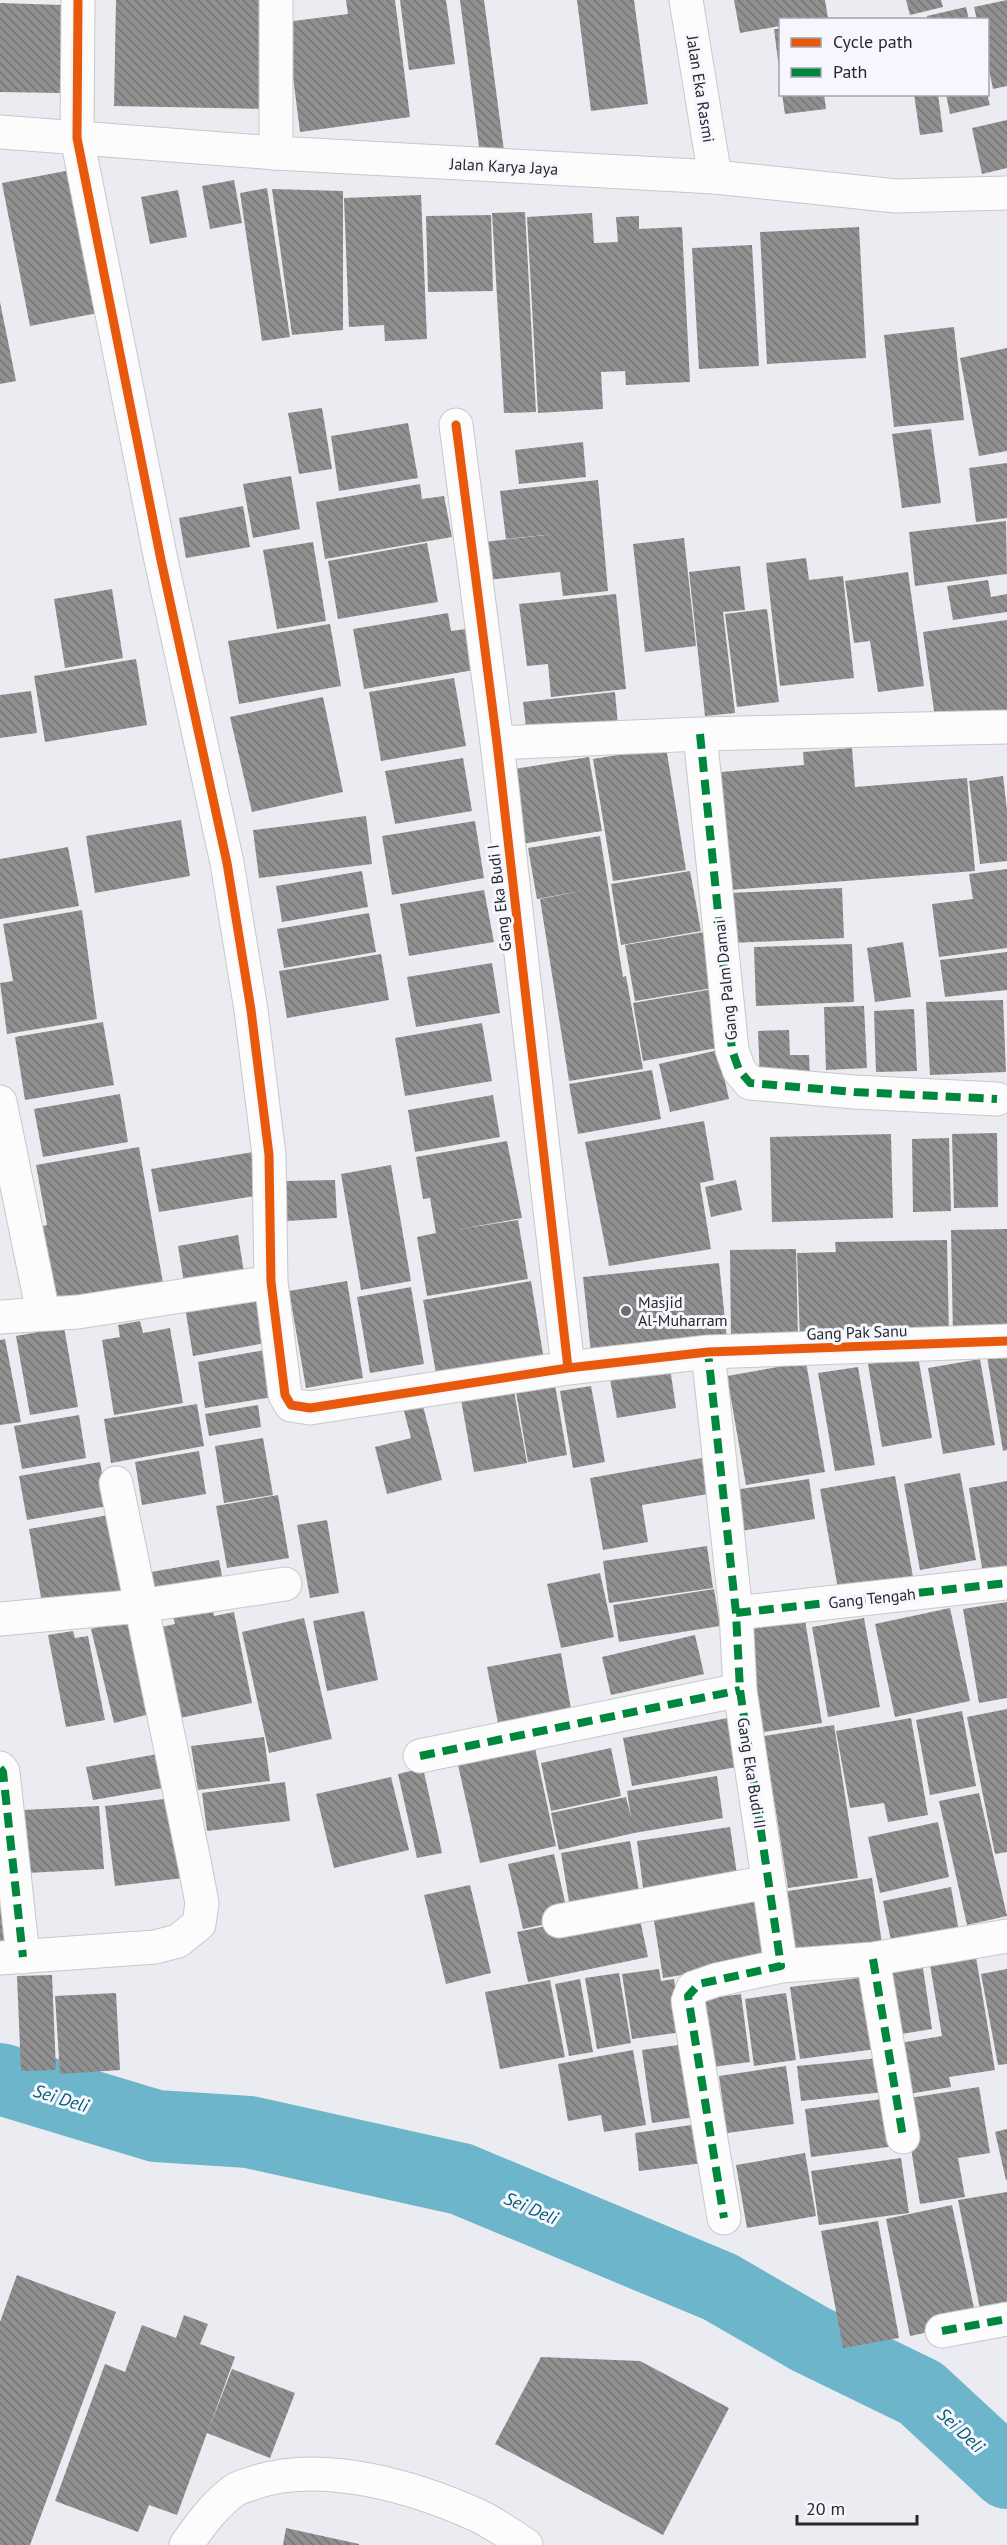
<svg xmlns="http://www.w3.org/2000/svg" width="1007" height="2545" font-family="'PT Sans',sans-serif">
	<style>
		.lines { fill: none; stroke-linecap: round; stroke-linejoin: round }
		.river { stroke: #6cb5ca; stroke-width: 72 }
		.building { fill: url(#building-back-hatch) }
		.minor-casing { stroke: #c7c8cc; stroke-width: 35 }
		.major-casing { stroke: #c7c8cc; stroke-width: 35 }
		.minor { stroke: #fcfcfd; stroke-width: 33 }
		.major { stroke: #fcfcfd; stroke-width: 33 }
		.quiet { stroke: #00873e; stroke-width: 8; stroke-dasharray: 15 8; stroke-linecap: butt }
		.cycleway-casing { stroke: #f6f7fe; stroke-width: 13 }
		.cycleway { stroke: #e8590c; stroke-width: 9 }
		.poi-dot { fill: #6c6d71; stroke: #f6f7fe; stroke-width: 2 }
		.labels { text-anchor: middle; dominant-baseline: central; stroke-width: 6; stroke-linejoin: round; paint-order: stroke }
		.street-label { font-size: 16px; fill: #27282c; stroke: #f6f7fe }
		.poi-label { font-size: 16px; fill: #27282c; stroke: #f6f7fe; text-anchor: start }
		.water-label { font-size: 18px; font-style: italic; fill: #085d71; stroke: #f6f7fe }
	</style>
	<defs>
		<pattern id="building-back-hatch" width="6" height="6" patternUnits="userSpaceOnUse" patternTransform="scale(1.5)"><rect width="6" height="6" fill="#919091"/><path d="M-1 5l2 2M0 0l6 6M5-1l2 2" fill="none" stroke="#767677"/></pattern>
	</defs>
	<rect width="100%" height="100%" fill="#ebecf1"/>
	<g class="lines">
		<path class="river" d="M0 2079 156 2126 249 2132 461 2179 720 2287 810 2339 921 2393 1007 2473"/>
	</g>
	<path class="building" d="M116 0H268L267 109 114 106Z
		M346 0H395L410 117 300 132 286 22 348 14Z
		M400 0H446L455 64 409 70Z
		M460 0H484L504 151 480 154Z
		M577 0H634L648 104 591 111Z
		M734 0H825L828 18 780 20V26L740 33Z
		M906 0H941L943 7 910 15Z
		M1007 0V86L993 89 988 65V20H977L974 7Z
		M0 3 62 5 61 93 0 92Z
		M966 7 969 20H928L927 16Z
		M774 29H780V68H779Z
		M782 94H824L826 109 785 114Z
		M914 94H938L943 132 920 135Z
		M946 94H987L990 105 950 114Z
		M1007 120V168L982 174 972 128Z
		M71 170 98 313 30 326 2 183Z
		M234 180 242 223 210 229 202 186Z
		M267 188 290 337 262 341 240 193Z
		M272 189 343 191V330L292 335Z
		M178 190 187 237 150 244 141 197Z
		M421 195 427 339 385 341 384 325 349 327 344 198Z
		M525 212 536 412 504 413 492 213Z
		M592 213 594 243 618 242 616 217 639 216V229L682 227 690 382 626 385 625 371 601 372 603 409 538 413 527 217Z
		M491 215 493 291 428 292 426 216Z
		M859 227 866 358 767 364 760 232Z
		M752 245 759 366 699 369 692 248Z
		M0 302 16 381 0 384Z
		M954 327 964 420 894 427 884 335Z
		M1007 348V451L979 456 960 358Z
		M322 408 332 469 299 474 288 413Z
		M408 423 418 478 339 491 331 436Z
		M931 429 941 503 902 508 892 434Z
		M583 442 586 477 519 484 515 450Z
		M1007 463V518L976 522 969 468Z
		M291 476 300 529 253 538 243 484Z
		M598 480 608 591 563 596 560 572 488 580 484 542 555 534 506 539 500 491Z
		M420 484 422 499 444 496 452 537 325 559 316 502Z
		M243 506 250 547 186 558 179 518Z
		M1006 521 1007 574 915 586 909 532Z
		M684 538 696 646 645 652 633 544Z
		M313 542 326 621 277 629 263 550Z
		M427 543 438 602 338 619 328 561Z
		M806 558 809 580 843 576 854 678 780 686 766 563Z
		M740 566 745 610 723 612 735 713 705 716 689 572Z
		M908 572 924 686 878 692 870 641 854 643 845 581Z
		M988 580 991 597 1007 594V612L953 620 947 586Z
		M112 589 123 658 65 668 54 599Z
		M616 594 626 689 551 697 548 664 527 666 519 604Z
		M767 609 779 702 737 707 725 614Z
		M448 613 451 631 466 629 474 670 364 689 353 629Z
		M1007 620V714L936 725 923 632Z
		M330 624 341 686 239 704 228 641Z
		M136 659 147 725 45 742 34 676Z
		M454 678 466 746 381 761 369 692Z
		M31 691 37 733 0 738V695Z
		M615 692 618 725 527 735 523 702Z
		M323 697 343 792 252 812 230 717Z
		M666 747 686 870 613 881 593 759Z
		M852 748 855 787 967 778 975 871 730 890 721 772 804 765 803 752Z
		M589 757 602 831 515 845 502 771Z
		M463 758 472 811 395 824 385 771Z
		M1003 776 1007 810V861L980 864 969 781Z
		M366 816 372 864 259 878 253 830Z
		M181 820 190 876 95 893 86 836Z
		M475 821 484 878 392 895 382 836Z
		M600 836 623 977 626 976 643 1069 569 1081 540 899 587 890 537 899 528 848Z
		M68 847 79 906 0 919V859Z
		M1007 869V948L939 957 932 904 973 899 969 874Z
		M362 871 368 907 282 922 276 886Z
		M690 871 701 931 621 945 611 884Z
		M842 888 844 938 731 943 728 893Z
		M484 890 494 942 409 956 400 904Z
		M82 910 97 1019 7 1034 0 983 13 981 3 924Z
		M369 913 376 952 284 968 277 929Z
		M704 932 713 988 635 1001 625 945Z
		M903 942 911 997 875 1002 867 948Z
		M852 944 854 1002 756 1006 754 947Z
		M1007 952V990L945 997 940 960Z
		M381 954 389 1000 287 1018 279 971Z
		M492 963 500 1013 416 1027 407 977Z
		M713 989 723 1047 643 1061 633 1003Z
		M1003 1000 1006 1072 930 1075 926 1002Z
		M864 1006 867 1068 826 1070 824 1007Z
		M914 1009 917 1071 876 1072 874 1011Z
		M103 1022 114 1085 25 1100 15 1037Z
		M482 1023 492 1081 405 1096 395 1038Z
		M789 1030 790 1055H809L810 1078 760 1080 758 1031Z
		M718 1050 729 1099 670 1112 659 1064Z
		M652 1070 661 1119 578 1134 569 1084Z
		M120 1094 128 1142 43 1157 34 1109Z
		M493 1095 500 1137 415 1152 408 1110Z
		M704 1121 714 1180 700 1183 711 1249 609 1266 585 1142Z
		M997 1133 998 1207 954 1208 952 1134Z
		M891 1134 893 1218 772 1222 770 1137Z
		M949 1138 951 1211 913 1212 912 1139Z
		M507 1141 522 1218 460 1229 518 1220 528 1279 427 1296 417 1237 436 1233 430 1198 423 1199 416 1157Z
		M139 1147 163 1283 47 1303 34 1228 47 1225 36 1165Z
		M253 1152 260 1195 159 1212 151 1169Z
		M391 1165 411 1281 361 1290 341 1174Z
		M335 1180 337 1218 287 1221 285 1181Z
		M736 1180 742 1210 711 1217 705 1187Z
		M1007 1229V1335L953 1336 951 1230Z
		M238 1235 245 1279 185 1289 178 1246Z
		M947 1240 949 1336 800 1341 797 1253 836 1252 835 1242Z
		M796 1249 798 1340 731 1341 730 1250Z
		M719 1263 727 1339 591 1353 583 1277Z
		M347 1281 363 1378 306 1388 289 1291Z
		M531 1281 544 1360 437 1379 423 1300Z
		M411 1287 424 1364 370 1373 357 1297Z
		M269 1293 277 1341 193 1356 185 1307Z
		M140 1321 143 1333 170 1328 183 1403 114 1415 102 1340 120 1337 118 1325Z
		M64 1327 78 1407 30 1415 16 1336Z
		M5 1339 21 1422 0 1425V1340Z
		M265 1350 273 1397 205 1408 198 1362Z
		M1007 1354V1450L1003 1451 987 1357Z
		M918 1356 932 1438 882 1447 868 1364Z
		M980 1359 995 1445 943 1454 928 1368Z
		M806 1362 825 1472 746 1485 727 1376Z
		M858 1367 875 1465 835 1471 818 1373Z
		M670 1368 676 1408 617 1418 610 1379Z
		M555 1385 567 1455 528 1462 516 1392Z
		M591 1386 605 1462 573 1468 560 1391Z
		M514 1391 527 1463 474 1472 461 1400Z
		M197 1404 204 1446 111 1463 104 1419Z
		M258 1405 261 1427 209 1436 205 1414Z
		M423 1406 442 1480 387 1494 375 1447 411 1438 404 1411Z
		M79 1415 86 1458 22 1469 14 1426Z
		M263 1438 273 1495 224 1503 215 1446Z
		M199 1451 206 1494 142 1505 135 1462Z
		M702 1458 708 1494 642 1505 648 1542 603 1550 590 1478Z
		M100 1462 108 1506 27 1520 19 1476Z
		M960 1473 976 1560 920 1570 904 1484Z
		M895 1476 913 1577 838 1589 820 1489Z
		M809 1479 815 1519 740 1531 734 1490Z
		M1007 1481V1570L983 1574 969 1488Z
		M278 1495 289 1558 227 1568 216 1506Z
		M109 1515 122 1595 43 1609 29 1529Z
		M327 1520 339 1593 310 1598 297 1525Z
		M707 1546 713 1588 609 1603 603 1561Z
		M219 1560 224 1587 155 1598 151 1572Z
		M600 1573 614 1637 561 1648 547 1584Z
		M714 1589 720 1626 619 1642 613 1605Z
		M1007 1602V1698L979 1703 963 1609Z
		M950 1608 970 1701 895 1717 875 1624Z
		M213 1609 214 1616 234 1612 252 1703 170 1720 152 1629 175 1624 173 1617Z
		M364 1611 378 1680 327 1691 313 1621Z
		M304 1618 332 1739 269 1753 242 1632Z
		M864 1618 880 1707 828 1717 812 1627Z
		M131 1619 154 1713 114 1723 91 1629Z
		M805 1620 822 1723 764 1732 746 1630Z
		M73 1631 75 1638 88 1636 105 1720 66 1727 48 1635Z
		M695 1635 704 1674 611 1695 602 1657Z
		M561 1653 571 1709 498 1723 487 1667Z
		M1007 1709V1852L995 1854 967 1717Z
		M962 1711 976 1786 930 1795 916 1720Z
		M733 1717 742 1766 632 1786 623 1738Z
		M911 1718 928 1815 888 1822 884 1803 850 1808 836 1731Z
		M834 1725 858 1878 788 1888 764 1736Z
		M264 1737 270 1781 198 1790 191 1746Z
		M535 1748 556 1846 480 1863 458 1765Z
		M611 1748 621 1796 551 1811 541 1763Z
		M163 1753 169 1787 93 1800 86 1767Z
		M423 1768 442 1853 417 1858 398 1774Z
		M717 1776 723 1818 634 1833 559 1850 551 1813 626 1797 631 1817 627 1791Z
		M391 1777 409 1850 334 1868 316 1794Z
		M285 1782 290 1821 207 1831 202 1793Z
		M979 1793 1007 1916 967 1925 939 1801Z
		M173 1798 183 1878 115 1886 105 1806Z
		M99 1806 104 1869 27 1873 23 1810Z
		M938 1822 949 1877 880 1893 868 1837Z
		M730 1827 738 1881 644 1895 637 1841Z
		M630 1841 640 1896 570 1908 561 1853Z
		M554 1854 569 1919 523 1929 508 1864Z
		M0 1874 12 1942 0 1943Z
		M872 1878 883 1950 793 1964 782 1892Z
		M470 1885 491 1973 446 1984 424 1895Z
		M951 1887 960 1937 893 1951 883 1901Z
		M753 1892 764 1962 663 1978 652 1908Z
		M636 1901 648 1957 528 1982 517 1932 580 1919Z
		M976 1957 995 2070 949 2077 951 2087 902 2095 894 2044 942 2036 930 1965Z
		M923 1968 932 2029 889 2036 880 1974Z
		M659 1969 661 1981 674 1979 682 2032 632 2039 622 1974Z
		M1007 1969V2064L998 2065 981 1974Z
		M619 1973 631 2043 597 2049 585 1978Z
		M52 1975 56 2070 21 2071 17 1976Z
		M866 1977 876 2049 800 2059 790 1987Z
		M580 1979 593 2052 569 2056 555 1984Z
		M550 1980 565 2057 500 2069 485 1992Z
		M116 1993 120 2070 60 2074 55 1996Z
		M786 1993 796 2060 754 2066 745 1999Z
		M741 1994 750 2062 705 2068 697 2000Z
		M686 2044 696 2117 652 2123 642 2050Z
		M633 2050 646 2125 604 2132 601 2115 568 2121 558 2064Z
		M880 2058 884 2092 801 2101 797 2066Z
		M786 2066 794 2124 727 2133 719 2076Z
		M979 2087 990 2153 958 2158 965 2197 920 2204 903 2099Z
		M890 2098 896 2146 811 2157 805 2109Z
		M698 2124 703 2163 639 2171 635 2133Z
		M1007 2129V2180H1006L995 2132Z
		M805 2153 816 2216 747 2228 736 2165Z
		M901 2158 909 2213 819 2225 811 2171Z
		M1007 2192V2314L982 2319 958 2200Z
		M952 2205 977 2322 910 2336 886 2219Z
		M878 2221 899 2338 843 2348 821 2231Z
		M17 2275 116 2312 30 2545H0V2322Z
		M184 2315 208 2324 200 2344 235 2357 208 2431 232 2369 295 2393 270 2458 207 2433 177 2515 149 2505 138 2532 55 2501 105 2364 125 2372 142 2325 176 2338Z
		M541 2357 640 2361 729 2408 663 2535 495 2444Z
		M286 2528 359 2544V2545H283Z"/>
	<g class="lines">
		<g class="minor-casing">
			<path id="minor" d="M78 0 77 138 161 560 227 863 251 1010 269 1155 271 1282 285 1395 291 1405 310 1408 568 1368 708 1352 1007 1341
				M686 0 715 177
				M276 153V0
				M456 425 497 743 568 1368
				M700 734 732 1050 739 1070 750 1083 854 1092 997 1099
				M497 743 700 734 1007 727
				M0 1102 43 1313
				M0 1317 78 1312 271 1282
				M708 1352 736 1613 740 1690 781 1966
				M736 1613 1007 1583
				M0 1619 140 1606 285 1584
				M420 1756 740 1690
				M0 1768 3 1772 23 1957
				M559 1921 768 1882
				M0 1958 155 1947 178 1941 199 1924 202 1903 195 1866 116 1483
				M873 1959 903 2137
				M724 2218 688 2001 693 1988 716 1980 781 1966 873 1959 1007 1936
				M942 2331 1007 2319
				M186 2545C201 2524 214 2505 235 2490 241 2486 249 2485 256 2482 324 2460 415 2487 479 2516 495 2524 511 2535 526 2545"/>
		</g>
		<g class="major-casing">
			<path id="major" d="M0 132 276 153 715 177 896 196 1007 193"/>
		</g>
		<use href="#minor" class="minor"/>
		<use href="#major" class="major"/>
		<path class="quiet" d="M700 734 732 1050 739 1070 750 1083 854 1092 997 1099
			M713 1352H708L736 1613 740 1690 781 1966 699 1984 688 1996 724 2218
			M736 1613 1007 1583
			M420 1756 740 1690
			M0 1768 3 1772 23 1957
			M873 1959 903 2137
			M942 2331 1007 2319"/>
		<g class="cycleway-casing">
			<path id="cycleway" d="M78 0 77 138 161 560 227 863 251 1010 269 1155 271 1282 285 1395 291 1405 310 1408 568 1368 708 1352 1007 1341
				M456 425 497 743 568 1368"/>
		</g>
		<use href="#cycleway" class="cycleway"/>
	</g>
	<circle class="poi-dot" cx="626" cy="1311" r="6"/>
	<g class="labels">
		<g class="street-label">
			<text transform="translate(701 89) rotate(81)">Jalan Eka Rasmi</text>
			<text transform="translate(504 166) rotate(3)">Jalan Karya Jaya</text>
			<text transform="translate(499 898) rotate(-97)">Gang Eka Budi I</text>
			<text transform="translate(725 980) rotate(-96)">Gang Palm Damai</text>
			<text transform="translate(857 1332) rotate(-2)">Gang Pak Sanu</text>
			<text transform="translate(872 1598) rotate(-6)">Gang Tengah</text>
			<text transform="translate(752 1773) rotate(81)">Gang Eka Budi II</text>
		</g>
		<g class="poi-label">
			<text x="638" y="1302">Masjid<tspan x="638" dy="18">Al-Muharram</tspan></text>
		</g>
		<g class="water-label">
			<text transform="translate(61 2098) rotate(17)">Sei Deli</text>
			<text transform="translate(531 2208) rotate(23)">Sei Deli</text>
			<text transform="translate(961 2430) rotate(43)">Sei Deli</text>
		</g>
	</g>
	<rect x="779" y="18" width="210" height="78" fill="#f6f7fe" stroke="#a3a4aa" stroke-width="1.5"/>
	<rect x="791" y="38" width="30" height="9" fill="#e8590c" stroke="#a3a4aa" stroke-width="1.5"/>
	<text x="833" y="48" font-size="18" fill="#27282c">Cycle path</text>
	<rect x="791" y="68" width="30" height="9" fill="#00873e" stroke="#a3a4aa" stroke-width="1.5"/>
	<text x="833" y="78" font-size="18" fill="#27282c">Path</text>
	<path d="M797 2515v9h120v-9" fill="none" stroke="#27282c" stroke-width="3"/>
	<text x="806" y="2515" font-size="18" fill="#27282c" stroke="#f6f7fe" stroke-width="4.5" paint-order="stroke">20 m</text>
</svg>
